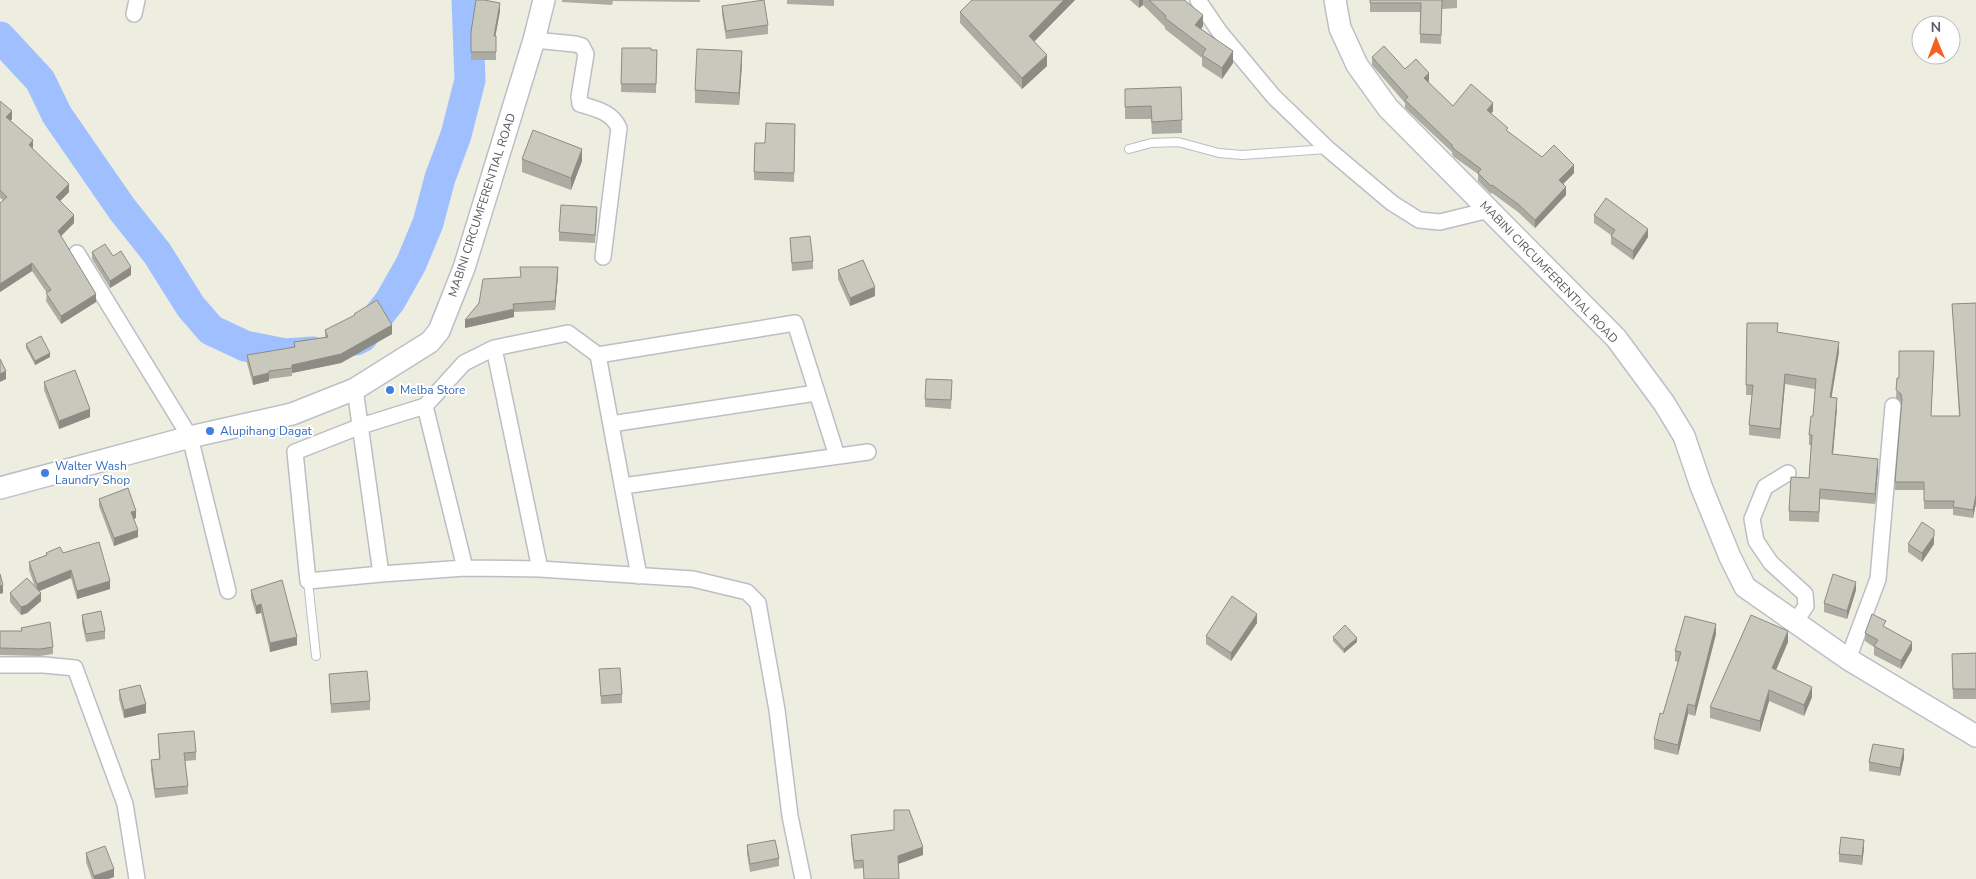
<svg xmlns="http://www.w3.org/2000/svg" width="1976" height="879" font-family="'Nunito Sans',sans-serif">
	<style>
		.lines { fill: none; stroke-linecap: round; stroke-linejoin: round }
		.river { stroke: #9fbfff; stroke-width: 31 }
		.service-casing { stroke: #bdbec5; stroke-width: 10 }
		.minor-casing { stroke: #bdbec5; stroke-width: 18 }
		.secondary-casing { stroke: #bdbfc7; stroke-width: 24 }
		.service { stroke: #fff; stroke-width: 8 }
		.minor { stroke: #fff; stroke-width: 15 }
		.secondary { stroke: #fff; stroke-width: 21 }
		.wall { fill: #acaca3 }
		.shaded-wall { fill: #8c8c84 }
		.building { fill: #c8c8bd; stroke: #8c8c84 }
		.shop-dot { fill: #3f7fe0; stroke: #fff; stroke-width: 2 }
		.labels { text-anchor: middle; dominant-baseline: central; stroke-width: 4; stroke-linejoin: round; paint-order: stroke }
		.street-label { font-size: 12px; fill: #595b62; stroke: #fff }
		.shop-label { font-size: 12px; fill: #366cbe; stroke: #fff; text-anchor: start }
	</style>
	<rect width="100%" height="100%" fill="#edede0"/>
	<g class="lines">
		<path class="river" d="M0 37 40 80 57 115 122 209 157 253 191 307 211 330 245 346 285 354 313 352
			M356 340 362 337 390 301 411 264 428 223 440 178 456 135 470 80 467 0"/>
		<g class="service-casing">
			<path id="service" d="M1129 149 1151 143 1178 142 1219 153 1242 155 1327 149
				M308 581 316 656"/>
		</g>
		<g class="minor-casing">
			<path id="minor" d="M1198 0 1219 31 1274 97 1328 149 1392 203 1419 220 1440 222 1489 210
				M134 14 137 0
				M534 40 575 44 582 46 586 54 579 97 580 104C596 109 612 112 619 128L603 257
				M77 253 190 437 228 591
				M494 348 540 569
				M598 355 639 576
				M355 389 381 574 465 568 540 569 693 579 747 592 758 603 777 710 790 816 803 879
				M425 406 465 568
				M611 424 816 393
				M1788 473 1765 487 1752 519 1756 541 1771 563 1805 594 1806 606 1795 622
				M623 486 868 452
				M381 574 308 581 295 452 361 426 425 406 464 363 494 348 568 333 598 355 795 323 837 456
				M1848 659 1878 579 1893 406
				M0 665H44L75 668 125 804 137 879"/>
		</g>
		<g class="secondary-casing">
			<path id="secondary" d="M1335 0 1340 28 1357 65 1388 108 1616 338 1664 403 1684 436 1701 486 1730 557 1745 587 1848 659 1976 736
				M0 488 190 437 292 414 355 389 430 342 439 331 464 268 534 40 544 0"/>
		</g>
		<use href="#service" class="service"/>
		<use href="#minor" class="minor"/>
		<use href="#secondary" class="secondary"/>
	</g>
	<path class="wall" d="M562 0H700V2L613 1 612 5 562 2Z
		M787 0H834V6L787 4Z
		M1075 0 1034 41 1047 66 1022 89 960 23V12Z
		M1130 0H1184L1203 26 1201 29 1233 63 1222 79 1202 66V58L1165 29V27L1143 5 1139 8Z
		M1370 0H1457V8L1442 9 1441 44 1420 43V12H1370Z
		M722 6 768 25V34L726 39 722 14Z
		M500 11 495 36H496V60H471V32Z
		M622 48 657 50 656 93 621 92Z
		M1372 57 1405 69 1429 81 1428 82 1453 106 1493 111 1491 114 1508 132 1542 157 1574 173 1563 184 1566 195 1535 228 1518 212 1492 193 1491 194 1478 181V174L1454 157 1452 154V152L1405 108V103L1372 65Z
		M742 64 739 105 695 103V90Z
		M1181 87 1182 133 1152 134 1151 119H1125V89Z
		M0 101 12 119 10 121 69 192 60 201 74 223 61 236 96 302 61 324 46 301 47 293 32 271 0 292V203L3 200 0 198Z
		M795 124 794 182 754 180V172L765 143Z
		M522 159 582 161 571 190 522 172Z
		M1594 215 1648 237 1633 260 1611 244V235L1594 223Z
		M597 216 595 243 559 241V232Z
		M790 238 813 261V269L792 271Z
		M92 252 113 256 131 275 110 288 92 259Z
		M838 270 875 296 850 306 838 279Z
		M558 275 555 310 514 312V317L465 328 520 277Z
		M1976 303V503L1973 518 1953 515V509H1924V490H1895V482L1902 405 1901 402 1896 398 1897 378H1899L1934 359 1931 416H1959L1952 304Z
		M354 314 392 334 341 363 292 373V376L269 379V381L253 385 247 363V355L294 347V342L325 337V330L354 316Z
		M1747 323 1839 352 1831 397 1837 408 1833 454 1878 469 1875 504 1820 499 1819 522 1789 521V511L1809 478 1811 445H1809V435L1813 416 1815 389 1785 384 1780 439 1749 435V425L1752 395H1746Z
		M26 344 50 357 35 365 26 348Z
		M44 382 90 417 59 429 44 390Z
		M952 388 951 409 925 407V399Z
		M99 499 136 518 134 519 138 537 114 546 99 506Z
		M1908 544H1934L1922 562 1908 552Z
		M46 553H63L110 589 77 599 71 578 39 591 41 601 27 613 21 615 10 602V593L35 587 29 570V562L46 555Z
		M251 590 297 645 270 652 261 613 256 614 251 598Z
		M1856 590 1847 619 1824 612V603Z
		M82 615 105 631V639L86 642 82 623Z
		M1257 623 1231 661 1206 644V636Z
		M1886 627 1912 650 1901 669 1874 655V647L1865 641V633Z
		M0 631 53 647V654L40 656 0 655Z
		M1716 634 1695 716 1688 714 1678 755 1654 749V739L1663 714 1678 662 1675 661V651Z
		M1333 637 1357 642 1344 653 1333 641Z
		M1788 642 1776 670 1812 697 1804 716 1769 701 1760 732 1710 718V707Z
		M1976 653V699H1953L1952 654Z
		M599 669 622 694V703L601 704Z
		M329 674 370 701V710L331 713Z
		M119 690 146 713 124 718 119 699Z
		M158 734 196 752V760L185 761 188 786V794L155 798 151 769V760H159Z
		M1904 758 1900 776 1869 771V762Z
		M851 835 923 855 898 864 854 869 851 843Z
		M747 845 779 858V866L750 872 747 854Z
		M1864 848 1862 865 1839 862V854Z
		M86 853 114 877 108 879H92L86 862Z"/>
	<path class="shaded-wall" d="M1064 0H1075L1029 47V36Z
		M1139 0H1143V5L1139 8Z
		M500 3V11L494 44V36Z
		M1203 15V26L1195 37V25Z
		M742 51V64L739 105V93Z
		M1233 51V63L1222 79V68Z
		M1047 55V66L1022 89V78Z
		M1429 73V81L1424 86V78Z
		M1493 103V111L1487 118V110Z
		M12 111V119L6 125V117Z
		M33 140V148L29 145Z
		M582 149V161L571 190V178Z
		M1574 165V173L1559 188V180Z
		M69 184V192L56 205V197Z
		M1566 187V195L1535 228V220Z
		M74 215V223L58 239V231Z
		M1648 229V237L1633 260V251Z
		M32 263V271L0 292V284Z
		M131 267V275L110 288V281Z
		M558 267V275L555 310V301Z
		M875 287V296L850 306V298Z
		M96 294V302L61 324V316Z
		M514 309V317L465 328V320Z
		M392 325V334L341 363 292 373V365Z
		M1839 342V352L1830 407V397Z
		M50 353V357L35 365V361Z
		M6 371V379L0 382V374Z
		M269 373V381L253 385V377Z
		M1785 374V384L1780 439V429Z
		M1837 398V408L1832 464V454Z
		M90 409V417L59 429V421Z
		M1878 459V469L1875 504V494Z
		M1976 495V503L1973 518V510Z
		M136 511V518L131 520V512Z
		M138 530V537L114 546V538Z
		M1934 536V544L1922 562V553Z
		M71 570V578L37 592V584Z
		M110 581V589L77 599V591Z
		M1856 582V590L1847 619V611Z
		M3 585V593L0 594V586Z
		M41 593V601L27 613 21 615V607Z
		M261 604V613L256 614V606Z
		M1257 614V623L1231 661V653Z
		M1716 624V634L1695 716V706Z
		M1788 631V642L1772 679V668Z
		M297 637V645L270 652V643Z
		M1357 638V642L1344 653V649Z
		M1912 642V650L1901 669V661Z
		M1812 687V697L1804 716V705Z
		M1769 690V701L1760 732V721Z
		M146 704V713L124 718V710Z
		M1688 704V714L1678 755V745Z
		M1904 749V758L1900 776V768Z
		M1864 840V848L1862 865V856Z
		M923 847V855L898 864V856Z
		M114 869V877L108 879H94V876Z"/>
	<path class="building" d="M476 0H484L500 3 494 36H496V52H471V32Z
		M764 0 768 25 726 31 722 6Z
		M972 0H1064L1029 36 1047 55 1022 78 960 12Z
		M1149 0H1184L1203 15 1195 25 1233 51 1222 68 1202 55 1206 49 1165 18 1166 16Z
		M1370 0H1442L1441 35 1420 34 1421 3H1370Z
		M1384 46 1405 69 1416 59 1429 73 1424 78 1453 106 1471 84 1493 103 1487 110 1508 128 1506 130 1542 157 1554 145 1574 165 1559 180 1566 187 1535 220 1518 204 1492 185 1491 186 1478 173 1481 169 1454 149 1452 146V145L1405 100 1408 97 1372 57Z
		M622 48H651V50H657L656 84H621Z
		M697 49 742 51 739 93 695 90Z
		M1181 87 1182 120 1152 122 1151 106 1125 107V89Z
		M0 101 12 111 6 117 33 140 29 145 69 184 56 197 74 215 58 231 96 294 61 316 46 293 51 290 32 263 0 284V203L7 197 0 190Z
		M766 123 795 124 794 173 754 172 755 143H765Z
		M533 130 582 149 571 178 522 159Z
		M1606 198 1648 229 1633 251 1611 236 1615 230 1594 215Z
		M561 205 597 207 595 235 559 232Z
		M810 236 813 261 792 263 790 238Z
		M105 244 113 256 121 251 131 267 110 281 92 252Z
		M863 260 875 287 850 298 838 270Z
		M520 267H558L555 301 513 304 514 309 465 320 479 303 483 279 521 277Z
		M377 300 392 325 341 354 292 365V368L269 371V373L253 377 247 355 295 347 294 342 328 337 325 330 355 315 354 314Z
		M1976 303V495L1973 510 1953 507 1954 501H1924V482H1895L1902 399 1901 394 1896 390 1897 378H1899V351H1934L1931 416H1960L1952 304Z
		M1747 323H1778L1777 332 1839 342 1830 397 1837 398 1832 454 1878 459 1875 494 1820 489 1819 512 1789 511 1791 477 1809 478 1812 435H1809L1811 416H1813L1816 379 1785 374 1780 429 1749 425 1753 385H1746Z
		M41 336 50 353 35 361 26 344Z
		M0 359 6 371 0 374Z
		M75 370 90 409 59 421 44 382Z
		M926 379 952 380 951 400 925 399Z
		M128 488 136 511 131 512 138 530 114 538 99 499Z
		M1922 522 1934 530V536L1922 553 1908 544Z
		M99 542 110 581 77 591 71 570 37 584 29 562 47 555 46 553 60 547 63 553Z
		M0 574 3 585 0 586Z
		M1833 574 1856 582 1847 611 1824 603Z
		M27 578 41 593 27 605 21 607 10 593Z
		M282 580 297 637 270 643 261 604 256 606 251 590Z
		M1232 596 1257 614 1231 653 1206 636Z
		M101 611 105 631 86 634 82 615Z
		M1872 614 1886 621 1883 626 1912 642 1901 661 1874 646 1878 640 1865 633Z
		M1751 615 1788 631 1772 668 1812 687 1804 705 1769 690 1760 721 1710 707Z
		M1685 616 1716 624 1695 706 1688 704 1678 745 1654 739 1660 713 1663 714 1681 652 1675 651Z
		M50 622 53 647 40 649 0 648V631H22L21 628Z
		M1345 625 1357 638 1344 649 1333 637Z
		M1976 653V689H1953L1952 654Z
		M620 668 622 694 601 696 599 669Z
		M367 671 370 701 331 704 329 674Z
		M140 685 146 704 124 710 119 690Z
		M194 731 196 752 184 753 188 786 155 789 151 760 160 759 158 734Z
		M1873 744 1904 749 1900 768 1869 762Z
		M894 810H909L923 847 898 856 899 879H864L863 860 854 861 851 835 894 830Z
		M1841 837 1864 840 1862 856 1839 854Z
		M775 840 779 858 750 864 747 845Z
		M105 846 114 869 94 876 86 853Z"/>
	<g class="shop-dot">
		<circle cx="390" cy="390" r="5"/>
		<circle cx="210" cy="431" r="5"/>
		<circle cx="45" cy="473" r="5"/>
	</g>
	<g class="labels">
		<g class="street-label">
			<text transform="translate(482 205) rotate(-72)">MABINI CIRCUMFERENTIAL ROAD</text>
			<text transform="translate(1549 272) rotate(46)">MABINI CIRCUMFERENTIAL ROAD</text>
		</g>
		<g class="shop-label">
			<text x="400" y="390">Melba Store</text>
			<text x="220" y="431">Alupihang Dagat</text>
			<text x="55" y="466">Walter Wash<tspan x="55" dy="14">Laundry Shop</tspan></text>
		</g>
	</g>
	<g transform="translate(1936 40) rotate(359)"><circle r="24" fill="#ffffff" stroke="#bdbdc0"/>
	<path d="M0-4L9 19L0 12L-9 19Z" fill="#f36221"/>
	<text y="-8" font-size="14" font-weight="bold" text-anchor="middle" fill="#595b62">N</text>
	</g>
</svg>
